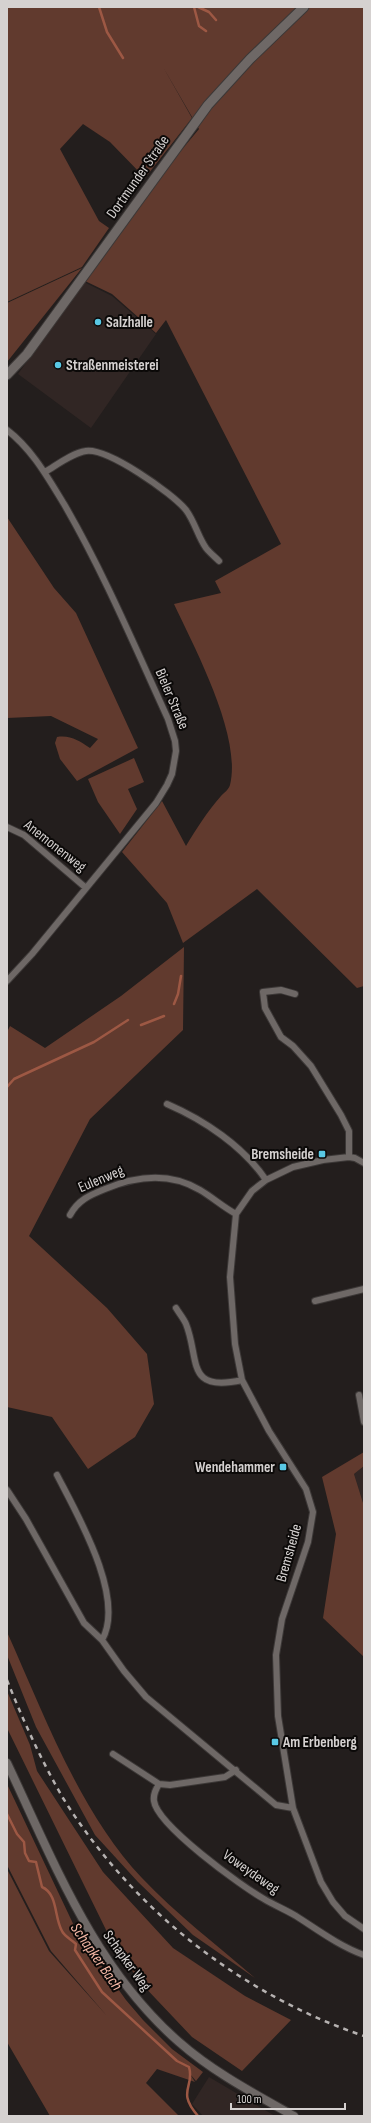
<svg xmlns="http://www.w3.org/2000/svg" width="371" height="2123" font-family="'Sofia Sans Condensed',sans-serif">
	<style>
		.built { fill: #312624 }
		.green { fill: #613a2e }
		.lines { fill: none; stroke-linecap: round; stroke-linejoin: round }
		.stream { stroke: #9d5844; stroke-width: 2.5 }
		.minor-casing { stroke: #3c3837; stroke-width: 8 }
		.tertiary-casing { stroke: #3c3837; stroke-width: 10 }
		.secondary-casing { stroke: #3c3837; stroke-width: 11 }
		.minor { stroke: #6e6866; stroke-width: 6 }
		.tertiary { stroke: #6e6866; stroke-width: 8 }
		.secondary { stroke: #6e6866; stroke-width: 9 }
		.rail { stroke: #b6b2b1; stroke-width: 2.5; stroke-dasharray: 5 5; stroke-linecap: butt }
		.poi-dot { fill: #59c8e4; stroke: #0b0908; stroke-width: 1.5 }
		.labels { text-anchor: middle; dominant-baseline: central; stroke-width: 4; stroke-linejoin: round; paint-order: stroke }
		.street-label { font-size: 15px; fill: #d5d1d0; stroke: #0b0908 }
		.poi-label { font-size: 15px; font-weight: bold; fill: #d5d1d0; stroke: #0b0908; text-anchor: start }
		.water-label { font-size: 16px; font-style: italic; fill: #f4b7a5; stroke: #0b0908 }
	</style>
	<rect width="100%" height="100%" fill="#231e1d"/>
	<path class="built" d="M84 282 112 296 156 334 91 428 18 374Z
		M364 1466V1506L354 1474Z
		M209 2077 258 2106 275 2116H203L192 2104Z"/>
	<path class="green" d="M7 7H364V986L357 988 257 889 183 943 167 903 122 852 162 801 186 846C197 828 207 812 221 796 224 793 229 789 230 785 242 736 195 649 174 604L221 593 215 581 281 544 166 320 156 333 112 294 85 281 149 189 199 129 163 67 192 118 145 178 110 142 83 124 60 149 99 221 109 228 82 267 7 302Z
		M82 268 7 362V303Z
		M7 517 54 588 76 613 138 748 77 781 60 759 55 743 57 737C71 735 79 741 90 748L98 739 51 716 7 718Z
		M134 758 144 782 128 789 137 809 120 834 98 802 88 779Z
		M184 947 183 1030 90 1119 29 1236 107 1308 147 1354 154 1404 135 1437 88 1469 52 1417 7 1407V1032L10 1026 45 1048 121 996Z
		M364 1452V1466L354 1474 364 1506V1657L323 1618 336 1534 322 1477Z
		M7 1632C43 1712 80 1813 142 1878 176 1914 217 1945 255 1978L193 1935 138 1882 95 1835 36 1727 7 1655Z
		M7 1691 30 1745 37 1771 103 1872 173 1948 245 1996 291 2020 242 2071 192 2037 139 1981 109 1936 7 1728Z
		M7 1784 77 1932 126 2000 143 2020 172 2049 203 2072 196 2081 190 2074 195 2082 157 2069 146 2083 179 2116H50L7 2042V1869L49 1951 107 2016 51 1951 7 1865Z"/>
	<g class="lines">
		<path class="stream" d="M99 7 107 32 123 58
			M194 7 199 26 206 31
			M198 7 209 12 216 20
			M174 1004 178 994 181 976
			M141 1025 164 1016
			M7 1087 14 1079 94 1042 128 1020
			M7 1814 17 1834 24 1842 25 1853 29 1861 36 1862 42 1887C58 1894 54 1917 62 1931 64 1936 72 1940 76 1944L75 1950 102 1992 177 2061 189 2067C195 2087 176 2091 198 2116"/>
		<g class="minor-casing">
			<path id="minor" d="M7 430C32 449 48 478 64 504 104 573 135 647 168 719L175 741 176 751 172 774 167 785 156 803 32 954 7 981
				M45 472C57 465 72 453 86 451 108 448 172 493 186 510 195 522 198 537 206 548 210 553 215 557 219 561
				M7 827 24 835 86 888
				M295 994 281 990 263 992 265 1008 281 1037 293 1046 311 1066 341 1115 349 1131V1157
				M167 1104C204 1120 243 1146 266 1180
				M364 1163 355 1158 349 1157 323 1160 293 1167 266 1180 252 1191 236 1214 230 1277 235 1344 242 1380 269 1431 306 1489 313 1512 308 1542 282 1619 276 1655 278 1716 293 1808 321 1882 333 1902 345 1916 364 1929
				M70 1215C78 1200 90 1195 105 1189 136 1176 170 1172 200 1190 212 1197 223 1207 236 1214
				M315 1301 364 1289
				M176 1308C179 1313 184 1319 186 1324 200 1359 185 1393 242 1380
				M359 1395 364 1422
				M57 1475C77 1514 126 1598 102 1640
				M7 1490 26 1519 84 1623 102 1640 124 1671 146 1697 276 1805 293 1808
				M113 1754 159 1784 170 1785 225 1777 236 1770
				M159 1784C156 1789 153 1794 154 1801 157 1825 241 1886 264 1899 274 1905 286 1910 296 1916 318 1930 339 1946 364 1955"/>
		</g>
		<g class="tertiary-casing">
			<path id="tertiary" d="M7 1763C54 1862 94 1968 179 2042 213 2072 255 2094 294 2116"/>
		</g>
		<g class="secondary-casing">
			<path id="secondary" d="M7 375 27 354 208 105 250 59 304 7"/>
		</g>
		<use href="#minor" class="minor"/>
		<use href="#tertiary" class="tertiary"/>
		<use href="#secondary" class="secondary"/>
		<path class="rail" d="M7 1680C23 1720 41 1760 63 1798 132 1909 240 1994 364 2036"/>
	</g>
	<g class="poi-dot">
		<circle cx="98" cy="322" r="4"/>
		<circle cx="58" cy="365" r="4"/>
		<rect x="318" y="1150" width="8" height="8" rx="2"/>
		<rect x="279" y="1463" width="8" height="8" rx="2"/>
		<rect x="271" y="1738" width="8" height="8" rx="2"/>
	</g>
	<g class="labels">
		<g class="street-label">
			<text transform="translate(138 177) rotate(-55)">Dortmunder Straße</text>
			<text transform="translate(172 699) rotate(67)">Bieler Straße</text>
			<text transform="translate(55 846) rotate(38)">Anemonenweg</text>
			<text transform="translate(101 1179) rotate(-23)">Eulenweg</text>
			<text transform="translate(289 1553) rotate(-74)">Bremsheide</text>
			<text transform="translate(251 1872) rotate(35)">Voweydeweg</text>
			<text transform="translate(127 1961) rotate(54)">Schapker Weg</text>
		</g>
		<g class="poi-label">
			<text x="106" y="322">Salzhalle</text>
			<text x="66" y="365">Straßenmeisterei</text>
			<text x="314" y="1154" text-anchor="end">Bremsheide</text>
			<text x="275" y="1467" text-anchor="end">Wendehammer</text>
			<text x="283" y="1742">Am Erbenberg</text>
		</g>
		<g class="water-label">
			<text transform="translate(96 1957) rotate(55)">Schapker Bach</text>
		</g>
	</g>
	<rect width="371" height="2123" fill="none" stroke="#d5d1d0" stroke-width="16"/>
	<path d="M231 2103v6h114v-6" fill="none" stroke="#d5d1d0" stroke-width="2"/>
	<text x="237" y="2103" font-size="12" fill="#d5d1d0" stroke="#0b0908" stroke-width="3" paint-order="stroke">100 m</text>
</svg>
